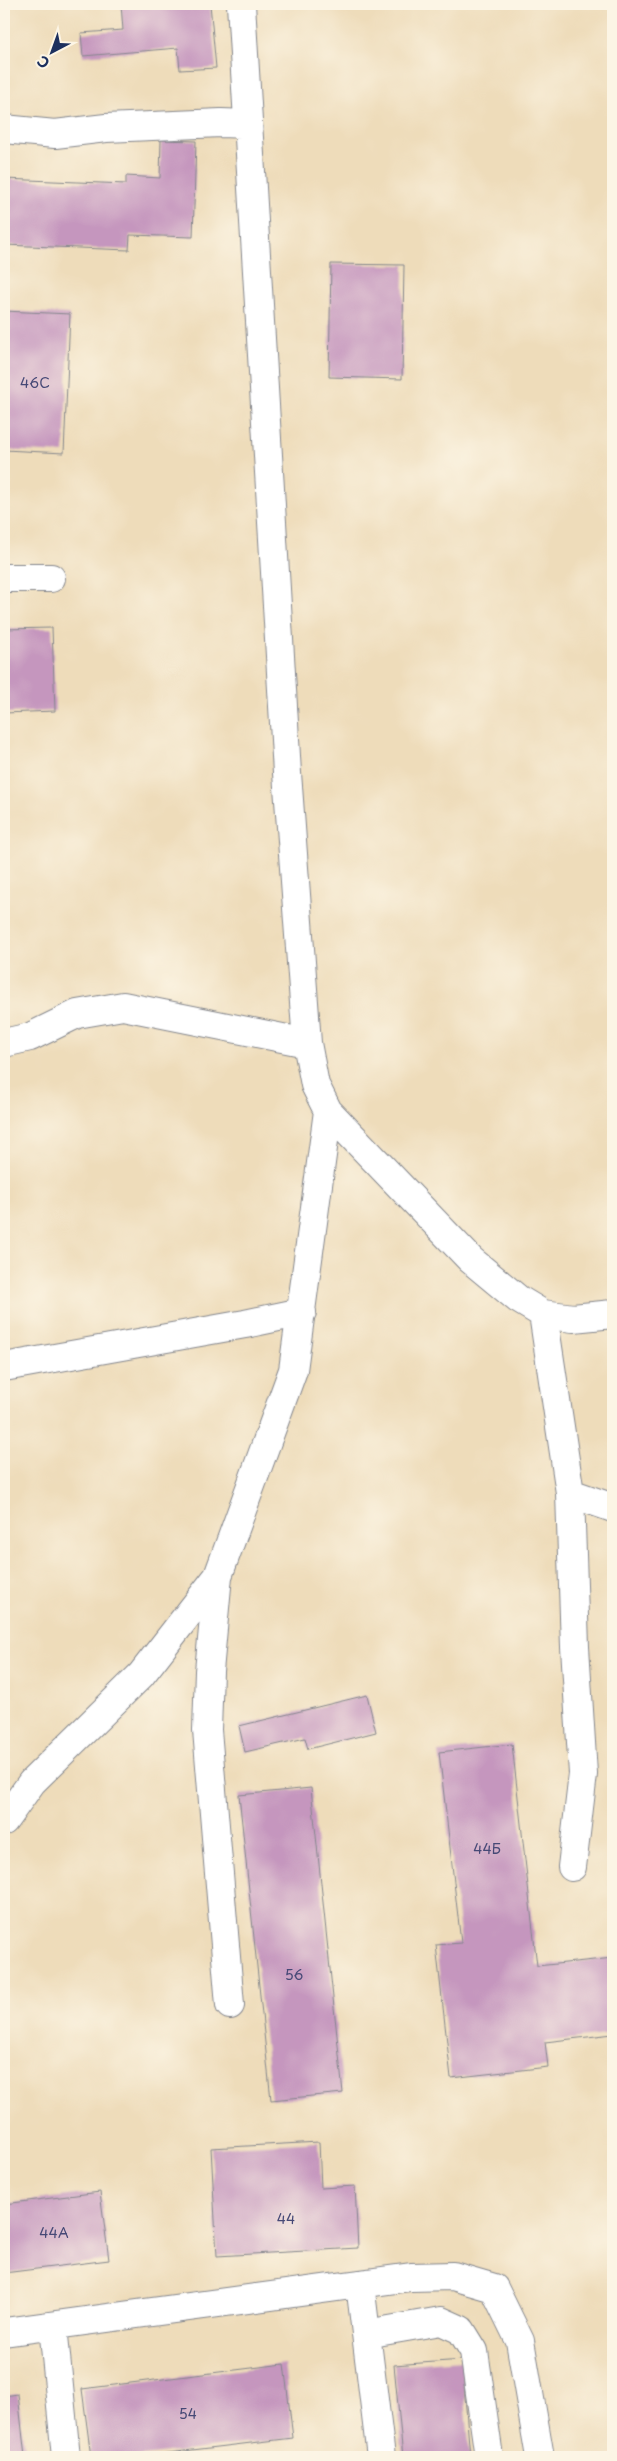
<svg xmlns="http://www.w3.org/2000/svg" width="617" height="2461" font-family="'Playpen Sans',sans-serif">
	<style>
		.building { fill: #c596be }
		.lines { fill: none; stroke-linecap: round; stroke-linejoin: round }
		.minor-casing { stroke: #84868c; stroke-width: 30 }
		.minor { stroke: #fff; stroke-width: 28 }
		.labels { text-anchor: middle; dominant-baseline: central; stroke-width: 4; stroke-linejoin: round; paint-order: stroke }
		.number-label { font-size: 14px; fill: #464976 }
	</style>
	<rect width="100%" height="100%" fill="#fcf5e5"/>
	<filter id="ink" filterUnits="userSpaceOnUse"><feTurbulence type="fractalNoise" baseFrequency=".02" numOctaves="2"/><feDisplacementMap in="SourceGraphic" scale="10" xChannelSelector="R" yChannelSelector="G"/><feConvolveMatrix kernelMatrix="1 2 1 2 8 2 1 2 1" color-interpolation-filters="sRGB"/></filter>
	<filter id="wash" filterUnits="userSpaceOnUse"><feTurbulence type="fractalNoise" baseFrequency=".0096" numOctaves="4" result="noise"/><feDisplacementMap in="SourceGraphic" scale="20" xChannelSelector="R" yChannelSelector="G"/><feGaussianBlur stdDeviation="1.12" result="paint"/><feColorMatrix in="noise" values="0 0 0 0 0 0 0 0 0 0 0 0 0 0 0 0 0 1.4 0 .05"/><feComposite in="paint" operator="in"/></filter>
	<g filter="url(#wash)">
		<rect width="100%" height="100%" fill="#eedcba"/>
		<g id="blocks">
			<path class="building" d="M121 4H210L216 68 180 70 178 48 83 56 81 33 123 30Z
				M161 140 196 141 193 237 130 235 129 250 4 245V179L126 184V176L160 178Z
				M331 264 404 265 402 379 329 377Z
				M4 311 70 314 64 453 4 450Z
				M52 628 55 711 4 713V629Z
				M367 1695 376 1732 308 1749 305 1738 245 1752 239 1726Z
				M512 1744 537 1966 613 1958V2034L545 2042 548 2067 451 2078 436 1945 461 1943 439 1752Z
				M311 1788 343 2093 271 2100 239 1795Z
				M319 2142 321 2188 355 2186 358 2248 217 2256 211 2148Z
				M100 2192 109 2260 4 2273V2204Z
				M462 2360 470 2457H403L394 2365Z
				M284 2364 293 2438 134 2457H91L82 2389Z
				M18 2394 25 2457H4V2396Z"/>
		</g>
	</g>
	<g filter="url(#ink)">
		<use href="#blocks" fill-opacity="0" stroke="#84868c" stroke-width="1"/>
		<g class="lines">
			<g class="minor-casing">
				<path id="minor" d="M241 4 287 773 307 1043 315 1085 328 1111 471 1260 518 1299 543 1314 573 1318 613 1314
					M4 129 55 134 106 128 221 123 248 124
					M4 578H51
					M4 1043 30 1037 77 1014 123 1006 307 1043
					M543 1314 570 1493 575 1647 583 1774 572 1867
					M4 1367 245 1324 302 1312
					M570 1493 613 1508
					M4 1821 32 1782 141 1675 218 1576
					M230 2005 207 1730 209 1671 218 1576 293 1370 328 1111
					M360 2284 381 2457
					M53 2326 66 2457
					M4 2332 411 2277 453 2276 494 2288 520 2341 540 2457
					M366 2334 441 2321 461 2330 474 2351 489 2457"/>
			</g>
			<use href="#minor" class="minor"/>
		</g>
	</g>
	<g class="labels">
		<g class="number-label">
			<text x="35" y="382">46С</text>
			<text x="487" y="1848">44Б</text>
			<text x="294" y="1974">56</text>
			<text x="286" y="2218">44</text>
			<text x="54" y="2232">44А</text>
			<text x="188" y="2413">54</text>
		</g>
	</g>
	<rect width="617" height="2461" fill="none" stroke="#fcf5e5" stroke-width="20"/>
	<g transform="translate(52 52) rotate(221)" stroke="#fcf5e5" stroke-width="4" paint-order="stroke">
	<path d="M0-4L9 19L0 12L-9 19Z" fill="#1b2f5e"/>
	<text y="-8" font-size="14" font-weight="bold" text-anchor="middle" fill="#1b2f5e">С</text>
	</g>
</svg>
